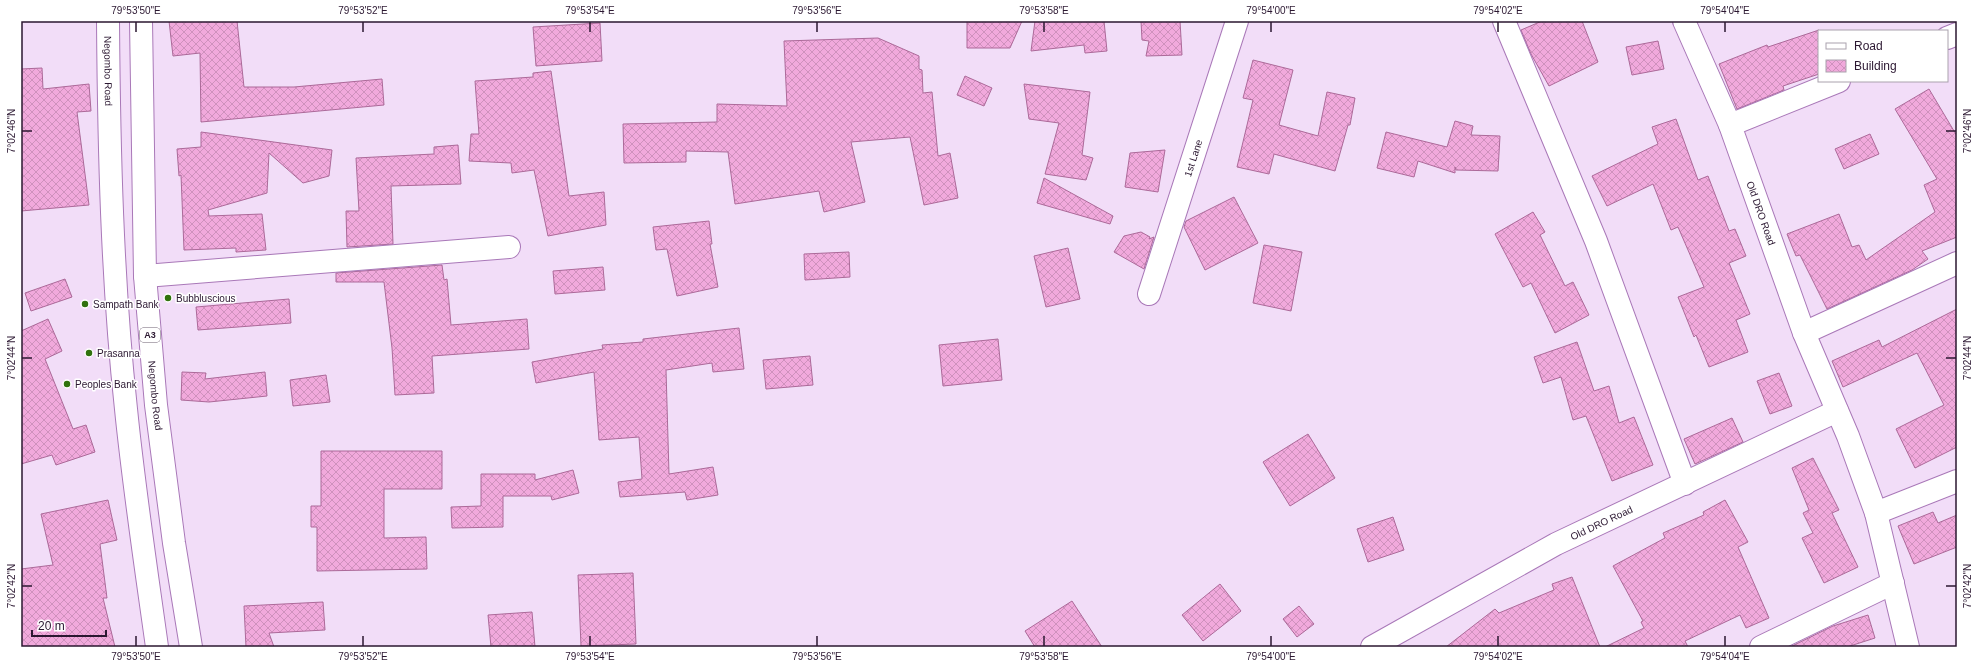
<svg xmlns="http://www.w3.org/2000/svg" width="1978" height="668" font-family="Arial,sans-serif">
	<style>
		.building { fill: url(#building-cross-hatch); stroke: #ac6999 }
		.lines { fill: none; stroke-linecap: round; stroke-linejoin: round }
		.minor-casing { stroke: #a978b8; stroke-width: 24 }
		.highway-casing { stroke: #a978b8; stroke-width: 24 }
		.minor { stroke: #fff; stroke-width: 22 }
		.highway { stroke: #fff; stroke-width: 22 }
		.ticks { fill: none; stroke: #2b1731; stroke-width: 1.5 }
		.poi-dot { fill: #30720d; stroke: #fff; stroke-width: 1.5 }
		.labels { text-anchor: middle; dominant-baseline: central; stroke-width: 3; stroke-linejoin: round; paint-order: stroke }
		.shield { fill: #fff; stroke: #6b5d6f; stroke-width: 1 }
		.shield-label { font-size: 9px; font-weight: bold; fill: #2b1731 }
		.street-label { font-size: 10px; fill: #2b1731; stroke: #fff }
		.poi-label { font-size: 10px; fill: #2b1731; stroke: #fff; text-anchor: start }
		.neatline { fill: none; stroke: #2b1731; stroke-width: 1.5 }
		.ticks-label { font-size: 10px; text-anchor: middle; fill: #2b1731 }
	</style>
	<defs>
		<pattern id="building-cross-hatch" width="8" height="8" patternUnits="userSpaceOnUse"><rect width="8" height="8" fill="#f1a9dc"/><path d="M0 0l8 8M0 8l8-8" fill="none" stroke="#cf91bd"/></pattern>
	</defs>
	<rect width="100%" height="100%" fill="#f2ddf8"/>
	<path class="building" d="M169 21H237L244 87H294L382 79 384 105 201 122 200 53 173 56Z
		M967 21H1022L1010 48H967Z
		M1035 21H1104L1107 51 1085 53 1084 45 1031 51Z
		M1141 21H1180L1182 55 1146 56 1149 41 1142 40Z
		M1542 21H1582L1598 62 1549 86 1531 54 1521 30Z
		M600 23 602 61 536 66 533 27Z
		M1819 30V74L1783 86 1784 90 1737 109 1719 64 1767 45 1768 47Z
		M878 38 919 56V69L922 70 923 93 932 92 938 156 950 153 958 198 924 205 910 137 851 142 865 202 824 212 819 191 735 204 728 152 686 151V162L624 163 623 124 717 122V104L787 106 784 41Z
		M1658 41 1664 69 1632 75 1626 47Z
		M1253 60 1293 70 1279 125 1318 136 1327 92 1355 98 1350 125H1348L1335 171 1274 154 1269 174 1237 167 1253 100 1243 98Z
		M42 68 43 89 89 84 91 111 77 112 89 205 21 211V69Z
		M551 71 569 196 604 192 606 225 548 236 534 170 512 173 511 163 469 161 471 134H479L475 81 533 77V73Z
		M965 76 992 88 984 106 957 95Z
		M1024 84 1090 92 1082 155 1093 158 1086 180 1045 174 1059 123 1029 119Z
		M1929 89 1957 136V237L1922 251 1928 259 1912 270 1827 309 1800 255 1796 256 1787 234 1839 214 1852 247 1859 245 1866 260 1935 212 1924 185 1937 179 1895 109Z
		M1676 119 1698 180 1708 176 1729 231 1735 229 1746 256 1729 263 1750 314 1736 320 1748 352 1709 367 1696 335 1694 337 1678 297 1704 287 1678 227 1671 230 1653 184 1607 206 1592 176 1658 144 1652 127Z
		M1455 121 1473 126 1471 135 1500 136 1498 171 1456 170 1455 167V173L1418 161 1414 177 1377 168 1386 132 1447 147Z
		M201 132 332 150 329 176 303 183 269 153 267 193 208 210 209 216 262 214 266 250 236 252V248L184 250 181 175 179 176 177 149 201 147Z
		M1870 134 1879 154 1844 169 1835 149Z
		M458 145 461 184 391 186 393 244 347 247 346 211H359L356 158 434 154V147Z
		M1165 150 1158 192 1125 187 1130 153Z
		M1044 178 1113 216 1110 224 1037 203Z
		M1234 197 1258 243 1205 270 1184 227 1186 221Z
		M1533 212 1545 232 1540 235 1565 286 1573 282 1589 315 1555 333 1531 283 1523 287 1495 234Z
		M709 221 712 244H710L718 287 677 296 667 249 656 250 653 227Z
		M1141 232 1150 237 1149 239 1154 237 1144 269 1114 252 1124 236Z
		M1264 245 1302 252 1291 311 1253 303Z
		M1068 248 1080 299 1046 307 1034 256Z
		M849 252 850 277 805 280 804 254Z
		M442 265 444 280 447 279 451 325 527 319 529 349 432 356 434 393 395 395 392 348 384 282H336V273Z
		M603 267 605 290 555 294 553 271Z
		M65 279 72 297 31 311 25 293Z
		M289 299 291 323 198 330 196 307Z
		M1957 309V447L1915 468 1896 429 1944 405 1917 353 1843 387 1832 361 1879 340 1882 347Z
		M48 319 62 351 45 359 73 429 86 425 95 452 56 465 52 455 21 464V331Z
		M739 328 744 369 713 372 712 363 666 370 669 474 713 467 718 495 687 500 685 492 620 497 618 482 642 479 639 437 599 440 594 372 536 383 532 362 603 349 602 345 643 342V339Z
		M998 339 1002 380 943 386 939 345Z
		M1577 342 1594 391 1609 386 1619 423 1634 417 1653 465 1612 481 1586 416 1573 420 1561 377 1543 383 1534 357Z
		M810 356 813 385 766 389 763 360Z
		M182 372 206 373 205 379 265 372 267 396 209 402 181 400Z
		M1779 373 1792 406 1770 414 1757 381Z
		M326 375 330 402 293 406 290 380Z
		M1732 418 1743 442 1695 464 1684 439Z
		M1308 434 1335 478 1290 506 1263 462Z
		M321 451H442V489H384V538L426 537 427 569 317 571V527H311V506H321Z
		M1813 458 1839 510 1832 513 1858 567 1824 583 1802 538 1813 533 1803 513 1809 510 1792 468Z
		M573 470 579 493 552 500 551 496H503V527L452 528 451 507 481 506V474H535V480Z
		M108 500 117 540 100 544 107 598H103L115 647H21V569L53 565 41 514Z
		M1725 500 1748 542 1738 547 1769 618 1746 628 1740 615 1685 641 1688 647H1605L1644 628 1641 622 1643 621 1613 566 1665 538 1663 533 1704 515 1703 512Z
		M1933 512 1938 523 1957 515V547L1914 564 1898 526Z
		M1393 517 1404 550 1368 562 1357 529Z
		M633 573 636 644 581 646 578 575Z
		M1572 577 1600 647H1446L1495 609 1499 613 1554 590 1552 584Z
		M1220 584 1241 611 1203 641 1182 615Z
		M1072 601 1102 647H1035L1025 631Z
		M323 602 325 630 269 633 274 647H246L244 606Z
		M1299 606 1314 624 1297 637 1283 619Z
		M532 612 535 647H491L488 615Z
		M1868 615 1875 638 1847 647H1790L1833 626Z"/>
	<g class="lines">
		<g class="minor-casing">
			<g id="minor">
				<path d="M1504 21 1596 241 1685 484"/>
				<path d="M1684 21 1730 125"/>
				<path d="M1947 38 1957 34"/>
				<path id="s1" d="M1839 81 1730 125 1804 333 1848 436 1876 513 1908 647"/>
				<path d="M145 276 509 247"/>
				<path id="s2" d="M1149 294 1237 21"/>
				<path d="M1804 333 1957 263"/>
				<path d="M1876 513 1957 481"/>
				<path id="s3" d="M1372 647 1556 544 1837 411"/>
				<path d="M1761 647 1893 583"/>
			</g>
		</g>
		<g class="highway-casing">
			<g id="highway">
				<path id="s4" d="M108 21C109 150 112 280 126 409 134 489 146 568 157 647"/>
				<path id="s5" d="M141 21 145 276 156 405 174 543 191 647"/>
			</g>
		</g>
		<use href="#minor" class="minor"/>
		<use href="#highway" class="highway"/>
	</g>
	<path class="ticks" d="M136 22V32M363 22V32M590 22V32M817 22V32M1044 22V32M1271 22V32M1498 22V32M1725 22V32M22 131H32M1946 131H1956M22 358H32M1946 358H1956M22 586H32M1946 586H1956M136 636V646M363 636V646M590 636V646M817 636V646M1044 636V646M1271 636V646M1498 636V646M1725 636V646"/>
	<g class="poi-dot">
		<circle cx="168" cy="298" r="4"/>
		<circle cx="85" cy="304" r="4"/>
		<circle cx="89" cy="353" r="4"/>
		<circle cx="67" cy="384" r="4"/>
	</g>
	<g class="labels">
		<rect class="shield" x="140" y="328" width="20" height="14" rx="3"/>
		<g class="shield-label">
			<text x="150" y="335">A3</text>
		</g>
		<g class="street-label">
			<text stroke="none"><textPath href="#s4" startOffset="50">Negombo Road</textPath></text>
			<text stroke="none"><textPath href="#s2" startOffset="143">1st Lane</textPath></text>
			<text stroke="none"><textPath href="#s1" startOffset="211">Old DRO Road</textPath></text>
			<text stroke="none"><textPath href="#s5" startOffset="375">Negombo Road</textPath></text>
			<text stroke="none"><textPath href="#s3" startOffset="261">Old DRO Road</textPath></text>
		</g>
		<g class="poi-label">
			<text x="176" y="298">Bubbluscious</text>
			<text x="93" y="304">Sampath Bank</text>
			<text x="97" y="353">Prasanna</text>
			<text x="75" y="384">Peoples Bank</text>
		</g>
	</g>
	<rect width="1978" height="668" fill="none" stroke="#ffffff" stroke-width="44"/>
	<rect x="1818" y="30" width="130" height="52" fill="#ffffff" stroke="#aaa2ad"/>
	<rect x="1826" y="43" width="20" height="6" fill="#ffffff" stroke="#aaa2ad"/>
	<text x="1854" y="50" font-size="12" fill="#2b1731">Road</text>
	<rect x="1826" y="60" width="20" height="12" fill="url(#building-cross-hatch)" stroke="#aaa2ad"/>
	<text x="1854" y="70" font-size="12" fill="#2b1731">Building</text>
	<path d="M32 630v6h74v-6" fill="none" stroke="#2b1731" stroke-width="2"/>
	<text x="38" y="630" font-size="12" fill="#2b1731" stroke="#ffffff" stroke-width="3" paint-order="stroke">20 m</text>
	<rect x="22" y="22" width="1934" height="624" class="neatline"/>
	<g class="ticks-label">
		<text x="136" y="14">79°53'50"E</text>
		<text x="363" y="14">79°53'52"E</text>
		<text x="590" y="14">79°53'54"E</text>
		<text x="817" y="14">79°53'56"E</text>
		<text x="1044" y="14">79°53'58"E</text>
		<text x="1271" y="14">79°54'00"E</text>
		<text x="1498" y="14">79°54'02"E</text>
		<text x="1725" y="14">79°54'04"E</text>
		<text transform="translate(11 131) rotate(-90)" y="4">7°02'46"N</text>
		<text transform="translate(1967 131) rotate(-90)" y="4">7°02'46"N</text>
		<text transform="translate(11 358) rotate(-90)" y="4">7°02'44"N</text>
		<text transform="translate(1967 358) rotate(-90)" y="4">7°02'44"N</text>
		<text transform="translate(11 586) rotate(-90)" y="4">7°02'42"N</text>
		<text transform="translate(1967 586) rotate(-90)" y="4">7°02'42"N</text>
		<text x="136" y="660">79°53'50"E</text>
		<text x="363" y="660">79°53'52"E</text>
		<text x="590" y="660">79°53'54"E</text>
		<text x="817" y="660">79°53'56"E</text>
		<text x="1044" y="660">79°53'58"E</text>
		<text x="1271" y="660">79°54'00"E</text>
		<text x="1498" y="660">79°54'02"E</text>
		<text x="1725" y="660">79°54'04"E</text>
	</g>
</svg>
